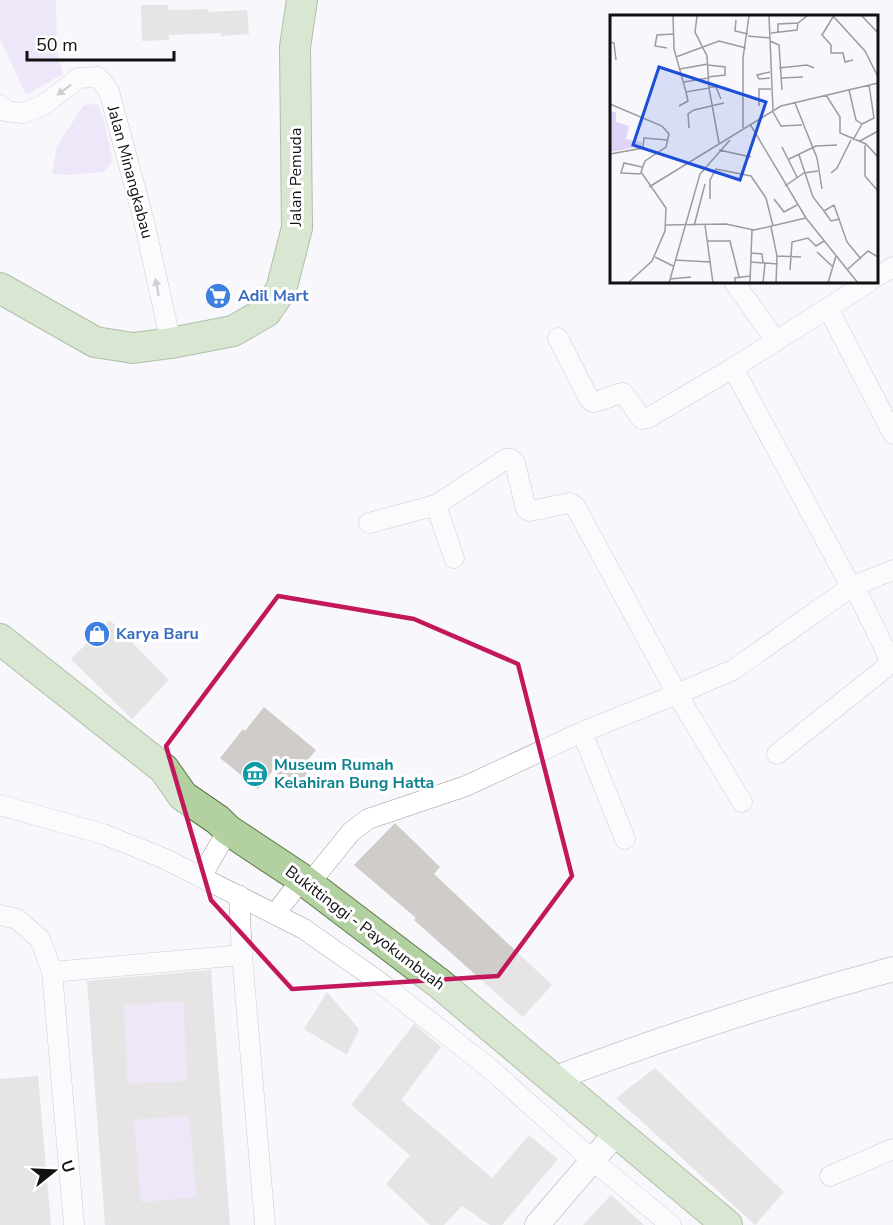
<svg xmlns="http://www.w3.org/2000/svg" width="893" height="1225" font-family="'Nunito Sans',sans-serif">
	<style>
		.green { fill: #dfd3f7 }
		.building { fill: #d0ccc9; fill-rule: evenodd }
		.lines { fill: none; stroke-linecap: round; stroke-linejoin: round }
		.minor-casing { stroke: #9d9ba0; stroke-width: 21 }
		.tertiary-casing { stroke: #9d9ba0; stroke-width: 26 }
		.primary-casing { stroke: #597a45; stroke-width: 32 }
		.minor { stroke: #fff; stroke-width: 20 }
		.tertiary { stroke: #fff; stroke-width: 24 }
		.primary { stroke: #b3d1a0; stroke-width: 30 }
		.oneway { fill: #a09fa0 }
		.marked { fill: none; stroke: #c2185b; stroke-width: 4.5; stroke-linejoin: round }
		.labels { text-anchor: middle; dominant-baseline: central; stroke-width: 6; stroke-linejoin: round; paint-order: stroke }
		.street-label { font-size: 16px; fill: #111012; stroke: #fff }
		.shop-label { font-size: 16px; font-weight: bold; fill: #366cbe; stroke: #fff; text-anchor: start }
		.culture-label { font-size: 16px; font-weight: bold; fill: #0d838f; stroke: #fff; text-anchor: start }
		.inset-road { fill: none; stroke: #9c9b9e; stroke-width: 1.5 }
		.view { fill: #1d4ed8; fill-opacity: 0.15; stroke: #1d4ed8; stroke-width: 3 }
		.inset-edge { fill: none; stroke: #111012; stroke-width: 3 }
	</style>
	<rect width="100%" height="100%" fill="#f8f7fc"/>
	<path class="green" d="M0 0H56L57 53 63 74 26 95 0 39Z
		M93 104 98 105 104 120 113 162 103 172 68 175 52 174 57 146 83 106Z
		M183 1002 187 1081 128 1083 124 1005Z
		M189 1116 196 1197 141 1202 134 1120Z"/>
	<path class="building" d="M141 5H168L169 10 208 9V12L247 10 249 34 221 36V33L169 35V40L142 41Z
		M110 620 169 680 132 719 71 659Z
		M264 707 316 750 303 766 308 776 281 786 275 768 258 789 220 758 243 729 245 731Z
		M395 823 440 867 434 874 552 985 523 1017 414 920 416 918 354 865Z
		M211 970 230 1225H105L87 981ZM183 1002 187 1081 128 1083 124 1005ZM189 1116 196 1197 141 1202 134 1120Z
		M327 992 359 1029 347 1055 304 1029Z
		M414 1024 441 1047 401 1100 492 1178 529 1135 558 1159 502 1225H490L462 1206 444 1225H430L386 1184 410 1155 351 1105Z
		M655 1068 784 1192 755 1225 616 1098Z
		M38 1076 51 1225H0V1079Z
		M611 1195 644 1225H583Z"/>
	<g class="lines">
		<g class="minor-casing">
			<path id="minor" d="M0 105 5 111 23 113 42 106 79 78 98 77 109 91 144 221 171 343
				M876 277 893 267
				M734 282 776 341
				M828 308 893 434
				M558 338 589 399 593 402C604 401 612 394 623 393L642 419 648 418 733 368
				M436 505 454 558
				M369 523 436 505 506 459H511L515 463 526 509 530 511 570 503 575 506 677 694 742 802
				M851 587 893 570
				M582 732 625 839
				M777 754 884 669 888 662 887 653 854 586
				M0 805 103 834 163 858 304 929 378 981 488 1067 592 1160 671 1225
				M201 877 228 830
				M309 884 351 832 368 819 466 786 582 732 677 694 733 670 851 587 733 368 869 282
				M239 895 242 955 265 1225
				M275 914 302 879
				M0 915 17 919 40 939 52 972 74 1225
				M52 972 242 955
				M830 1176 893 1149"/>
		</g>
		<g class="tertiary-casing">
			<path id="tertiary" d="M553 1079C665 1037 778 1000 893 969
				M537 1225 617 1132"/>
		</g>
		<g class="primary-casing">
			<path id="primary" d="M0 288 95 342 133 348 171 343 233 331 266 312 281 290 297 228 295 47 302 0
				M0 639 164 769 183 796 218 820 228 830 302 879 440 984 727 1225"/>
		</g>
		<use href="#minor" class="minor"/>
		<use href="#tertiary" class="tertiary"/>
		<use href="#primary" class="primary"/>
	</g>
	<defs><path id="oneway-solid" d="M-6-.8H1V-3.2L6.5 0L1 3.2V.8H-6Z" transform="scale(1.5)"/></defs>
	<g class="oneway">
		<use href="#oneway-solid" transform="translate(64 90) rotate(143)"/>
		<use href="#oneway-solid" transform="translate(157 287) rotate(-101)"/>
	</g>
	<path d="M0 0H893V1225H0ZM278 596 414 619 518 664 572 876 498 976 292 989 211 900 166 746Z" fill="#f8f7fc" fill-opacity=".55" fill-rule="evenodd"/>
	<path class="marked" d="M278 596 414 619 518 664 572 876 498 976 292 989 211 900 166 746Z"/>
	<defs>
		<g id="supermarket-disc" transform="scale(1.35)"><circle r="9.5" fill="#3f7fe0" stroke="#fff"/><path d="M-6-5.5h2.5l.6 2H6L4.5 2H-2.5L-4.4-4H-6ZM-1.5 3.2a1.3 1.3 0 1 0 .1 0ZM3 3.2a1.3 1.3 0 1 0 .1 0Z" fill="#fff"/></g>
		<g id="shop-disc" transform="scale(1.35)"><circle r="9.5" fill="#3f7fe0" stroke="#fff"/><path d="M-5-2.5h2.3a2.7 3.5 0 0 1 5.4 0H5L5.5 6h-11ZM-1.5-2.5h3a1.5 2.3 0 0 0-3 0Z" fill="#fff"/></g>
		<g id="museum-disc" transform="scale(1.35)"><circle r="9.5" fill="#0f9aa8" stroke="#fff"/><path d="M0-6L6-3V-2H-6V-3ZM-5-1h2V3h-2ZM-1-1h2V3h-2ZM3-1h2V3H3ZM-6 4H6V6H-6Z" fill="#fff"/></g>
	</defs>
	<g fill-rule="evenodd">
		<use href="#supermarket-disc" x="218" y="296"/>
		<use href="#shop-disc" x="97" y="634"/>
		<use href="#museum-disc" x="255" y="774"/>
	</g>
	<g class="labels">
		<g class="street-label">
			<text transform="translate(130 172) rotate(75)">Jalan Minangkabau</text>
			<text transform="translate(296 177) rotate(-90)">Jalan Pemuda</text>
			<text transform="translate(365 928) rotate(37)">Bukittinggi - Payokumbuah</text>
		</g>
		<g class="shop-label">
			<text x="238" y="296">Adil Mart</text>
			<text x="116" y="634">Karya Baru</text>
		</g>
		<g class="culture-label">
			<text x="274" y="765">Museum Rumah<tspan x="274" dy="18">Kelahiran Bung Hatta</tspan></text>
		</g>
	</g>
	<g transform="translate(610 15)">
		<rect width="268" height="268" fill="#f8f7fc"/>
		<path d="M0 97H6V107L19 111 16 124 32 127V131L0 137Z" fill="#dfd3f7"/>
		<path class="inset-road" d="M63 1 64 34 76 77 99 73 109 128M87 1 85 17 97 41 99 73M159 1 163 95M223 1 255 36 268 62M252 1 268 18M223 2 212 20 221 30V38H233L235 47 243 45M126 5 125 16 138 19M168 17V9L188 8 197 1M161 18 187 15 188 8M138 21 160 23M160 26 169 30 172 75M0 27 4 28 6 45M57 33 45 31 47 20 63 19M66 42 109 26 136 33M169 53 197 50 204 53M70 54 98 49M160 57 147 60 149 64 160 63M98 62 115 60V52L98 50M171 63 193 62M74 67 98 63M99 72H106L111 84M239 75 246 105 252 109M216 80 230 102V118L256 129 268 142M185 88 207 143 212 174M0 89 52 111 59 119 56 132 35 146 31 157 56 193 55 216 42 246 18 268M69 91 78 86 76 77M149 91V74H161M163 97 171 111 192 110M140 109 196 203 248 268M79 113 78 99 84 95 114 88M133 113V43L139 1M243 125 252 109 264 103 259 70M250 126 268 116M255 130V161L268 176M172 132 187 162M109 135 141 142M0 139 33 133 34 123 57 125M189 140 203 182 214 196 224 190 237 227 251 244M179 144 206 131 227 130M221 158 227 153 241 125M31 159 11 158 14 148 32 152M175 171 194 158 208 156M39 172 171 91 268 68M100 184V165L106 154 141 161 156 183 163 211M164 184 174 197 187 190M214 196 221 206 230 204M56 210 116 209 144 215 196 203M95 210 103 268M84 211 95 169M161 212 167 241 166 268M98 226H120L129 262M207 237 223 252M141 238 152 239 153 248M167 241 191 242M45 242 63 251M65 245 100 247M140 247 168 249M238 254 258 236 268 242M180 255 182 227 198 223 206 231 214 226M60 264 81 262M59 268 90 159 120 125M125 268V263L140 261M140 268 142 215M153 268 155 248M218 268 226 241"/>
		<path class="view" d="M49 52 156 87 130 165 23 130Z"/>
		<rect width="268" height="268" class="inset-edge"/>
	</g>
	<g transform="translate(54 1171) rotate(72)" stroke="#ffffff" stroke-width="4.5" paint-order="stroke">
	<path d="M0-4.5L10 22L0 15L-10 22Z" fill="#111012"/>
	<text y="-9" font-size="16" font-weight="bold" text-anchor="middle" fill="#111012">U</text>
	</g>
	<path d="M27 51v9h147v-9" fill="none" stroke="#111012" stroke-width="3"/>
	<text x="36" y="51" font-size="18" fill="#111012" stroke="#ffffff" stroke-width="4.5" paint-order="stroke">50 m</text>
</svg>
